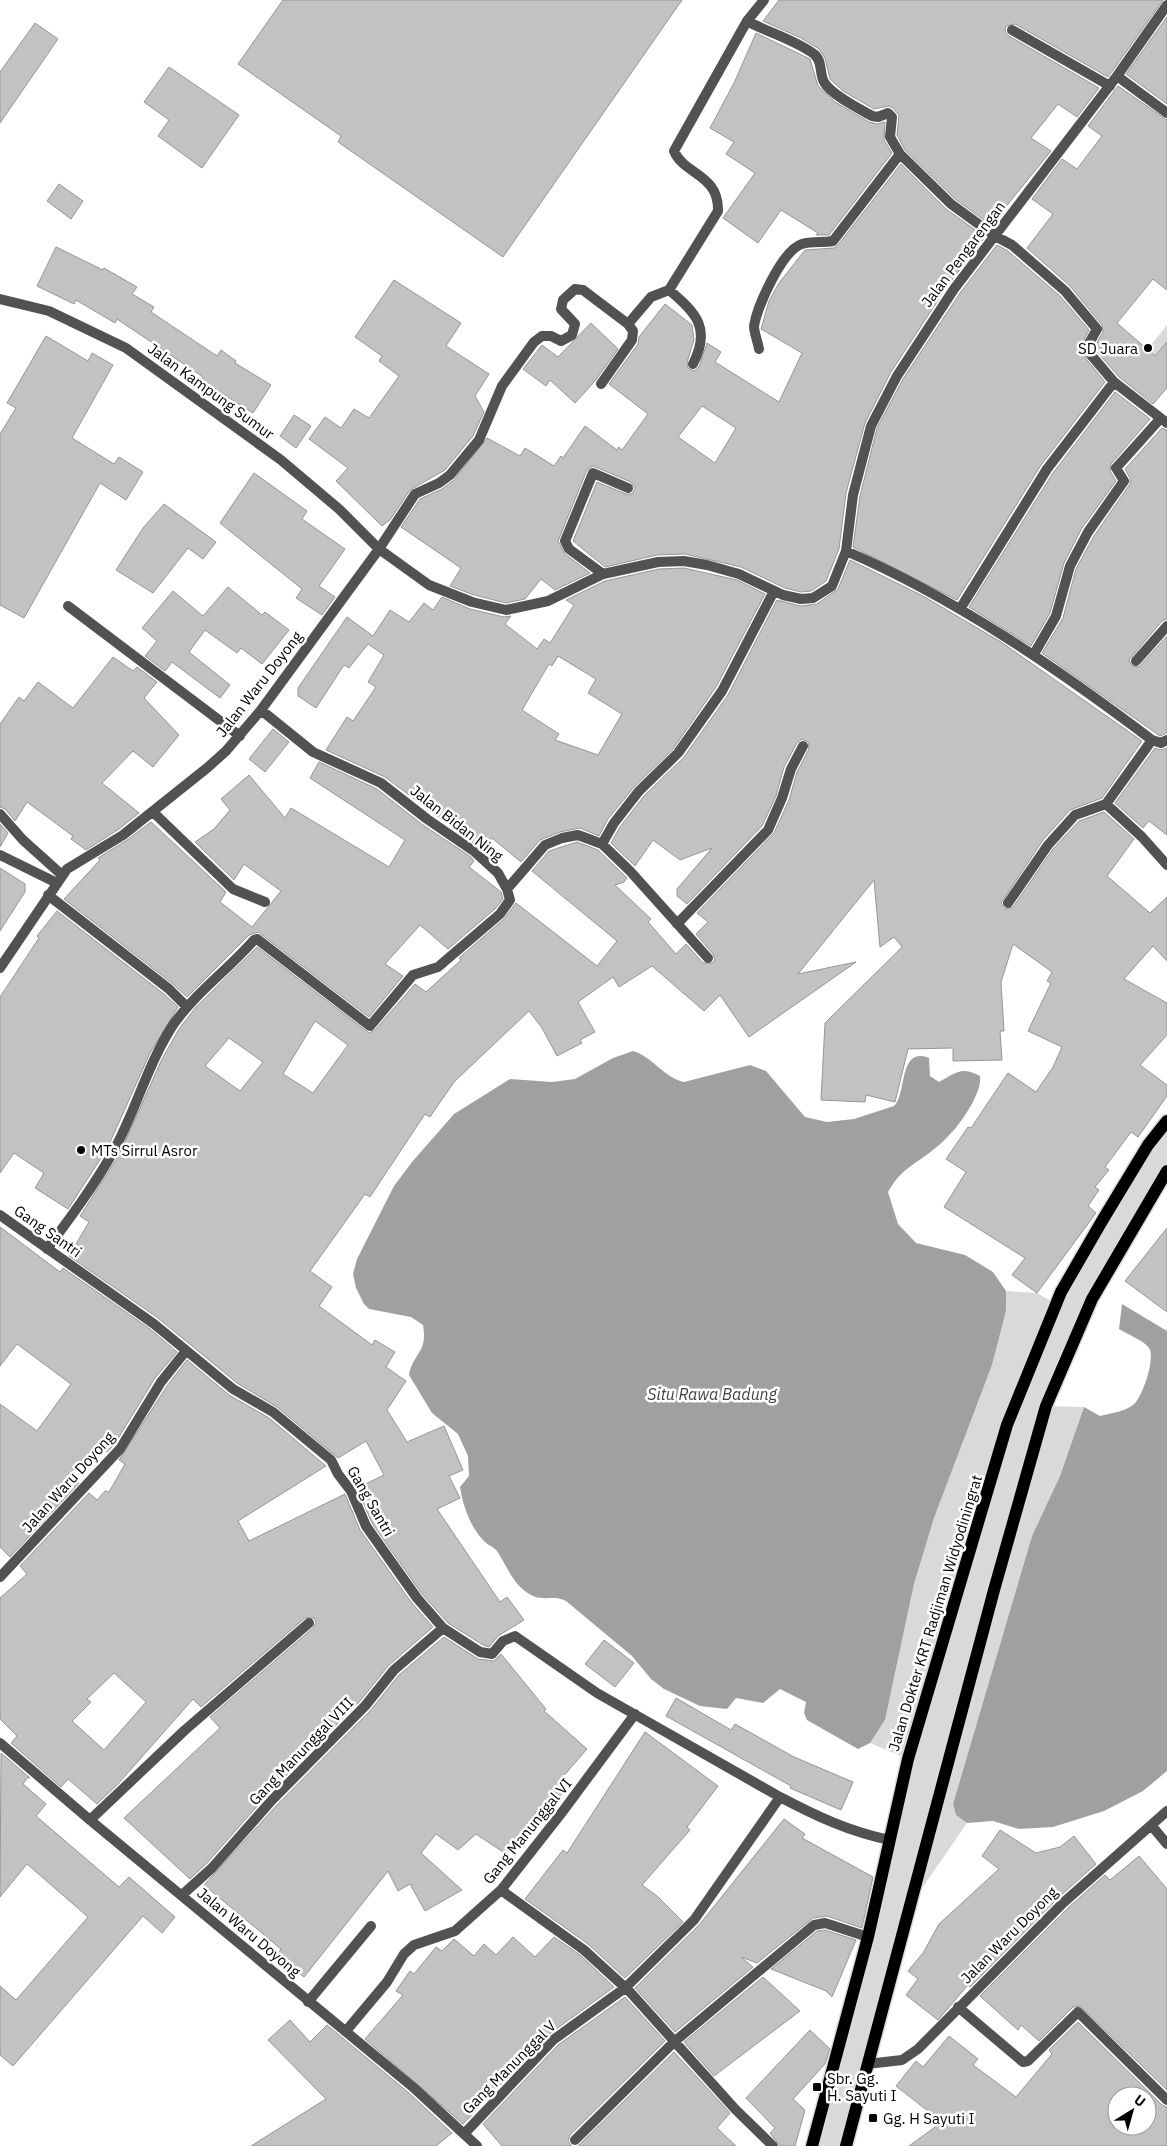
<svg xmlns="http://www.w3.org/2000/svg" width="1167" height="2146" font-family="'IBM Plex Sans',sans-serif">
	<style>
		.green { fill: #d9d9d9 }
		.water { fill: #a0a0a0 }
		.building { fill: #c2c2c2; stroke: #969696; fill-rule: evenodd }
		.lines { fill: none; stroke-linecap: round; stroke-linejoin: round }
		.primary-casing { stroke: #dbdbdb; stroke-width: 15 }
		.minor { stroke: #525252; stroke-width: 10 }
		.primary { stroke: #000; stroke-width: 12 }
		.poi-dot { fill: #000; stroke: #fff; stroke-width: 2 }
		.labels { text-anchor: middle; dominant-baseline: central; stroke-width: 5; stroke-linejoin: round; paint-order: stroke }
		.street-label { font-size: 15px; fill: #000; stroke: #fff }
		.poi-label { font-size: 15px; fill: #000; stroke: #fff; text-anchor: start }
		.water-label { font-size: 16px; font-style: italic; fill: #414141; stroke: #fff }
	</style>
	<rect width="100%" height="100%" fill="#fff"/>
	<path class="green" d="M1167 325V366L1147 350Z
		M1167 1121V1171L1092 1299 1046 1406 1084 1407 1060 1476 1032 1536 953 1804 956 1815 967 1823 909 1907 846 2146H812L908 1759 870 1743 885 1720 914 1584 934 1518 992 1365 1006 1311V1291L1037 1293 1056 1304Z"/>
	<path class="water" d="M633 1051C653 1057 663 1077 684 1082L750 1065 766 1071 805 1117 827 1122 854 1119 894 1106C907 1095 898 1046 929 1058L930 1076 939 1082C956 1073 961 1066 980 1076 981 1086 977 1093 973 1102 963 1120 950 1137 933 1150 914 1165 901 1169 888 1192L898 1224 916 1243 965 1255 993 1272 1006 1291V1311L992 1365 934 1518 914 1584 885 1720 870 1743 858 1749 807 1720 804 1713 806 1702 780 1689 763 1703 736 1698 727 1709 700 1706 664 1689 651 1679 632 1656 566 1601C555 1595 544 1601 533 1596 514 1587 508 1568 497 1551 494 1547 489 1546 485 1542 471 1529 463 1506 460 1487L469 1476 468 1456 458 1434 432 1413 409 1375C413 1353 428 1353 423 1325L411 1317 369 1309 364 1304 356 1288 353 1274 357 1259 394 1186 412 1162 454 1114 510 1079 552 1082 575 1079 613 1058Z
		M1122 1304 1167 1331V1771L1143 1791 1104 1811 1053 1827 1019 1829 993 1821 967 1823 956 1815 953 1804 1032 1536 1060 1476 1084 1407 1100 1416C1111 1413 1124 1412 1133 1405 1142 1399 1156 1357 1149 1348 1143 1340 1127 1334 1119 1329Z"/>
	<path class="building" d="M283 0H682L503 257 338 142 341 136 238 64Z
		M779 0H1163L1108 77 1015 24 1006 26 1005 31 1009 36 1099 88 1077 117 1058 104 1031 138 1051 151 991 225 955 199 905 150 897 135 899 115 893 108 889 106 874 109 843 91 830 79 825 58 819 49 801 38 763 21Z
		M1167 17V104L1126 74Z
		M35 23 58 39 0 123V72Z
		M756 33 810 59 818 86 835 102 869 122 877 124 885 122 884 140 892 153 829 235H816L818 233 781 210 758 243 723 218 755 173 726 154 734 142 710 128 734 83Z
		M169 67 239 115 202 168 158 136 169 120 144 102Z
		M1118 86 1167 120V290L1153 279 1117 323 1155 356 1167 342V388L1153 404 1119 377 1094 348 1103 332 1102 325 1070 286 1027 248 1053 214 1032 199 1062 159 1077 169 1102 136 1088 126Z
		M901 164 946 209 985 237 948 285 891 372 865 423 846 493 839 549 826 581 811 591 801 592 785 588 741 567 685 554 657 555 605 567 573 541 597 482 626 494H632L635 488 631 482 593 466 587 470 558 541 565 554 590 573 555 590 541 579 525 599 506 603 474 595 450 586 461 568 401 527 420 499 442 489 454 480 487 438 520 456 525 448 554 466 561 456 563 458 585 426 617 450 619 447 622 450 648 414 609 384 638 344 639 337 665 304 692 325 694 340 687 362 688 368 694 371 699 367 707 343 721 352 715 362 779 402 802 353 761 329 769 301 779 283 805 250 834 248 838 245ZM702 406 736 428 715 463 678 437Z
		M59 184 83 201 71 219 47 201Z
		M997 245 1008 251 1060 296 1089 330 1079 350 1105 382 1041 465 957 600 853 547 860 496 877 428 903 379 960 293Z
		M56 247 103 270 104 268 137 287 132 294 154 307 151 312 217 356 221 350 236 361 235 363 271 385 253 413 201 380 203 377 117 319 115 323 76 300 74 304 37 286Z
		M394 280 461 323 446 346 489 374 475 396 484 412 473 436 445 470 410 490 390 520 382 526 336 481 348 468 309 439 325 417 341 428 354 409 369 418 399 376 379 361 382 356 355 337Z
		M591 323 618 349 595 381 575 403 550 380 546 386 523 369 542 345 558 357Z
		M46 336 88 361 92 353 113 365 72 438 114 464 119 457 143 472 126 500 100 483 24 618 0 605V434L16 408 7 403Z
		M1115 392 1150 419 1111 464 1110 471 1116 481 1082 528 1064 563 1050 613 1031 646 969 607 1053 473Z
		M294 415 311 426 296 448 280 436Z
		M1162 428 1167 430V619L1162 621 1129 660 1132 666 1139 667 1167 636V733L1160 736 1042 653 1063 618 1076 569 1094 536 1130 484V478L1125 469Z
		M254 473 307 511 302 519 345 549 319 586 335 597 322 615 296 598 302 589 220 523Z
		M164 504 216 542 203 559 188 548 153 593 116 570 143 528Z
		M850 560 923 596 1001 642 1142 741 1102 798 1070 810 1043 840 1001 903 1005 909 1013 907 1053 849 1079 821 1104 812 1134 839 1107 876 1150 913 1167 897V961L1153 946 1124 979 1167 1003V1035L1140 1065 1167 1085V1096L1138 1137 1131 1132 1105 1167 1109 1170 1095 1187 1099 1190 1088 1206 1096 1213 1037 1293 1012 1275 1025 1258 944 1207 966 1172 946 1159 968 1127 971 1128 1008 1073 1036 1092 1053 1067 1062 1047 1028 1031 1051 983 1047 981 1052 972 1013 944 1001 982 1004 1031H1000L1002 1060 953 1061V1048L908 1049 895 1102 866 1095 865 1102 821 1100 825 1023 902 947 894 937 880 947 874 880 798 974 856 962 749 1037 720 995 704 1011 652 966 619 987 613 977 578 1002 595 1032 580 1040 582 1043 557 1056 542 1028 529 1011 454 1082 430 1117 425 1114 370 1197 365 1194 310 1271 332 1287 319 1306 372 1345 375 1340 395 1352 386 1367 406 1381 387 1410 407 1442 444 1426 463 1470 449 1476 460 1498 437 1509 500 1602 507 1597 524 1620 498 1636 489 1647 483 1645 448 1623 422 1594 372 1523 357 1488 384 1475 366 1441 338 1458 277 1407 237 1383 158 1318 69 1256 89 1222 80 1216 119 1155 162 1059 179 1029 196 1007 257 947 369 1033 375 1030 415 984 426 992 461 960 459 958 504 919 516 903 597 966 617 941 532 871 549 851 577 842 598 850 627 878 624 882 615 885 651 919 648 922 676 954 686 944 703 963H712L715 960 713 954 696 934 708 922 697 913 774 833 789 800 797 772 809 749 808 742 802 739 797 743 784 767 776 796 762 826 687 904 677 896V889L712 848 680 860 653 840 635 866 611 843 620 827 644 796 684 757 728 695 777 600 800 606 817 604 838 589ZM315 1021 348 1045 313 1093 283 1074ZM229 1038 263 1062 240 1091 205 1066Z
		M684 568 737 580 765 594 716 687 673 749 634 787 608 819 599 836 580 828 560 832 540 840 521 862 492 838 483 850 385 777 326 750 347 717 353 721 376 687 368 682 384 655 368 644 349 668 344 665 316 708 298 696V688L347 617 373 636 390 610 409 622 424 603 433 610 442 597 470 609 504 617 511 616 505 624 537 649 544 639 550 643 574 605 566 600 605 581 659 569ZM558 656 596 679 588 693 622 714 598 755 555 740 559 734 522 710 549 664 552 666Z
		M228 587 262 615 265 612 289 630 262 664 241 648 237 653 205 630 189 652 230 685 220 698 172 662 165 671 145 656 157 641 142 628 173 591 203 616Z
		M113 657 133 671 137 667 157 682 144 698 179 735 153 767 133 751 102 783 139 813 119 829 86 850 71 839 73 836 27 802 15 821 5 809 0 807V724L19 697 24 701 38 682 73 708Z
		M273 729 289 742 265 772 249 759Z
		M1155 748 1161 750 1167 748V835L1149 821 1143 828 1115 803Z
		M319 762 377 789 423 825 471 857 474 861 469 867 501 892 503 899 495 909 448 949 420 925 385 964 403 976 369 1017 258 932 249 935 187 997 173 984 64 899 100 860 98 858 127 840 151 822 226 892 220 902 252 927 281 891 244 864 234 880 195 842 214 829 230 810 221 799 249 775 285 818 291 808 389 867 405 840 310 778Z
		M0 824 8 833 0 847Z
		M0 868 25 884V892L0 931Z
		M57 911 164 994 178 1007 150 1053 107 1149 68 1209 35 1188 44 1173 14 1153 0 1173V997L39 938 37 936Z
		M0 1227 60 1272 63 1268 150 1329 177 1352 155 1378 114 1445 107 1452 96 1445 69 1474 79 1483 10 1557 0 1547V1404L37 1431 71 1384 17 1344 0 1366Z
		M1167 1228V1312L1125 1281Z
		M187 1360 229 1395 269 1418 326 1466 238 1521 249 1541 345 1494 360 1530 411 1602 433 1627 389 1665 360 1701 267 1795 207 1863 190 1879 124 1818 220 1728 210 1717 313 1628 316 1622 314 1618H305L201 1707 193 1699 118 1784 97 1804 68 1779 61 1787 11 1743 17 1736 0 1719V1598L27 1574 20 1566 89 1493 97 1500 105 1491 109 1492 125 1464 119 1460 167 1386ZM114 1673 146 1702 104 1750 72 1721 91 1702 87 1699Z
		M444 1637 478 1659 494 1661 501 1654 546 1709 544 1711 587 1749 561 1779 569 1786 547 1810 541 1805 506 1854 476 1834 458 1850 436 1834 421 1853 462 1890 425 1911 410 1884 398 1891 388 1871 304 1977 277 1955 281 1949 204 1885 277 1805 370 1711 399 1675Z
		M604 1640 634 1663 615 1687 585 1664Z
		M676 1698 731 1730 735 1724 794 1757 853 1782 841 1810 790 1788 791 1786 666 1716Z
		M645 1732 718 1786 687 1827 690 1830 642 1885 657 1896 683 1922 625 1978 588 1944 525 1899 563 1850 567 1853Z
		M1 1753 30 1778 28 1777 23 1784 46 1804 36 1816 119 1887 129 1877 175 1917 162 1933 143 1916 13 2066 0 2055V1986L16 2000 88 1917 27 1864 0 1897Z
		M784 1819 805 1834 802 1838 873 1877 862 1928 827 1916 813 1918 757 1963 741 1957 753 1967 675 2032 635 1988 699 1925Z
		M1000 1830 1036 1853 1060 1847 1074 1836 1096 1864 1058 1898 970 1987 968 1985 938 2020 906 1995 918 1979 908 1971 923 1953 939 1924 999 1869 982 1856Z
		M1139 1856 1167 1889V2090L1080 2006 1073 2007 1039 2041 1021 2025 1018 2030 980 1996 1068 1908 1105 1875 1110 1880Z
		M825 1930 856 1940 832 1997 826 1991 771 1969 817 1931Z
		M513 1937 535 1957 554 1937 580 1955 614 1987 548 2035 463 2124 365 2039 403 1995 396 1991 410 1971 414 1974 436 1947 442 1951 454 1939 474 1956 484 1944 496 1955Z
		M763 1977 800 2011 714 2076 684 2042Z
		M625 1997 665 2041 570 2135 568 2141 572 2146H502L483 2124 558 2045Z
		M290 2020 310 2042 327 2025 409 2093 452 2133 436 2146H251L326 2099 268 2040Z
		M1078 2022 1162 2105 1167 2107V2146H909L942 2122 896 2086 916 2061 923 2067 949 2036 978 2059 973 2065 1016 2097 1052 2054 1049 2050ZM1117 2096H1147V2126H1117Z
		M810 2030 830 2049 825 2064 793 2099 805 2110 795 2146H780L770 2133 775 2128 746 2098Z
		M674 2052 730 2113 717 2128 736 2146H578Z"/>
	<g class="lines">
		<g class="primary-casing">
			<path id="primary" d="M812 2146 868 1937 908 1759 1007 1425 1061 1292 1102 1221 1148 1145 1167 1121
				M846 2146 994 1590 1046 1406 1092 1299 1167 1171"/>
		</g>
		<path class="minor" d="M747 21C769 33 793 39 814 54 823 61 819 73 824 82 831 95 860 109 872 116L878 117 888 113 892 117 890 137 900 154 951 204 995 236 1012 245 1065 291 1097 329 1086 349 1114 382 1167 423
			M1012 30 1110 86
			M1117 76 1167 113
			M669 290C697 313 711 329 693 364
			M0 299 49 311 126 348 281 460 339 509 379 549 429 585 472 602 506 610 548 601 603 574 658 562 684 561 707 565 739 574 783 595 801 599 813 598 832 586 846 551 853 495 871 426 897 376 954 289 1117 76 1167 5
			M628 324 651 297 669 290 718 211C719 174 684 175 674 151L747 21 764 0
			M759 349C758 342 754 333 754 326 757 307 782 250 802 244 812 241 823 243 833 241L900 154
			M846 551C955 598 1058 669 1152 740L1161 743 1167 740
			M603 574 569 549 565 541 593 473 628 488
			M68 606 240 736
			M960 609 1047 469 1114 382
			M1034 654 1056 616 1070 566 1088 532 1124 481 1116 468 1160 419
			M1136 661 1167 626
			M1106 804 1142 837 1167 865
			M1106 804 1152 740
			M153 812 233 889 265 902
			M0 814 23 840 62 875
			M602 844 614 823 639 791 678 753 722 691 774 591
			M0 855 57 883
			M507 889 545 845 562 838 578 835 602 844 630 871 708 958
			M48 895 169 989 186 1006
			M1008 903 1048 845 1075 815 1106 804
			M677 924 768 830 782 798 791 769 803 746
			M0 968 67 869 123 835 207 768 226 751 261 710 379 549 415 494 439 483 450 475 479 440 502 386 534 342 542 336H551L561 341 572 335 575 324 561 309 563 300 575 289 583 290 628 324 633 331 632 340 601 384
			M0 1215 154 1324 233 1389 273 1412 331 1460 338 1474 351 1491 366 1526 417 1598 443 1628 480 1652 492 1654 503 1641 515 1636 597 1693 780 1797 694 1920 625 1988 553 2040 464 2134
			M47 1249C70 1218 94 1186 113 1152 136 1111 147 1065 173 1025 195 993 228 970 254 940L257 939 370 1026 413 975 438 967 500 914 510 900 507 889 498 873 475 852 427 819 381 783 313 752 261 710
			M0 1577 120 1449 161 1382 185 1352
			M0 1743 90 1820 414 2088 477 2146
			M780 1797C816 1816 850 1832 890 1840
			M90 1820 185 1730 309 1623
			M1151 1825 1167 1844
			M501 1890 584 1950 630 1992 735 2109 773 2146
			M182 1895 212 1868 272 1800 365 1706 394 1670 443 1628
			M308 2002 371 1926
			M958 2007 1023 2062 1028 2061 1078 2012 1167 2100
			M346 2031 387 1982 404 1954 414 1945 455 1931 501 1890 560 1815 635 1714
			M867 2064 902 2060 918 2049 1063 1903 1167 1811
			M575 2140 674 2042 814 1925 825 1923 868 1937"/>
		<use href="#primary" class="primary"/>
	</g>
	<g class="poi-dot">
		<circle cx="1148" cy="348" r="5"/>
		<circle cx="81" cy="1150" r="5"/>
		<rect x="812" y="2082" width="10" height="10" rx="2.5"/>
		<rect x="868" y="2113" width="10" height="10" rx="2.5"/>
	</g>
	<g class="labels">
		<g class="street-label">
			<text transform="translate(963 254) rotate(-53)">Jalan Pengarengan</text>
			<text transform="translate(211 391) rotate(36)">Jalan Kampung Sumur</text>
			<text transform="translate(259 684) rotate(-52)">Jalan Waru Doyong</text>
			<text transform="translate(457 823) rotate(38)">Jalan Bidan Ning</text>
			<text transform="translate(48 1231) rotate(35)">Gang Santri</text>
			<text transform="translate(68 1482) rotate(-48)">Jalan Waru Doyong</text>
			<text transform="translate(371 1501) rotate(60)">Gang Santri</text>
			<text transform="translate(935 1613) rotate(-73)">Jalan Dokter KRT Radjiman Widyodiningrat</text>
			<text transform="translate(301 1751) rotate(-46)">Gang Manunggal VIII</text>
			<text transform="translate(527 1831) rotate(-51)">Gang Manunggal VI</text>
			<text transform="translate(249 1932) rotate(40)">Jalan Waru Doyong</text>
			<text transform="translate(1009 1935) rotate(-45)">Jalan Waru Doyong</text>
			<text transform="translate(509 2067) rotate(-45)">Gang Manunggal V</text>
		</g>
		<g class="poi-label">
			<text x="1138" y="348" text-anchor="end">SD Juara</text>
			<text x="91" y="1150">MTs Sirrul Asror</text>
			<text x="827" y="2078">Sbr. Gg.<tspan x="827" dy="17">H. Sayuti I</tspan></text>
			<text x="883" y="2118">Gg. H Sayuti I</text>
		</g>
		<g class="water-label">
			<text x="712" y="1394">Situ Rawa Badung</text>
		</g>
	</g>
	<g transform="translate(1132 2111) rotate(37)"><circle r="24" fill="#ffffff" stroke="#999999"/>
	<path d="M0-4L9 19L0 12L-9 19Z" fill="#000000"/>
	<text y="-8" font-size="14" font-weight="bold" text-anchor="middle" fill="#000000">U</text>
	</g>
</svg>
